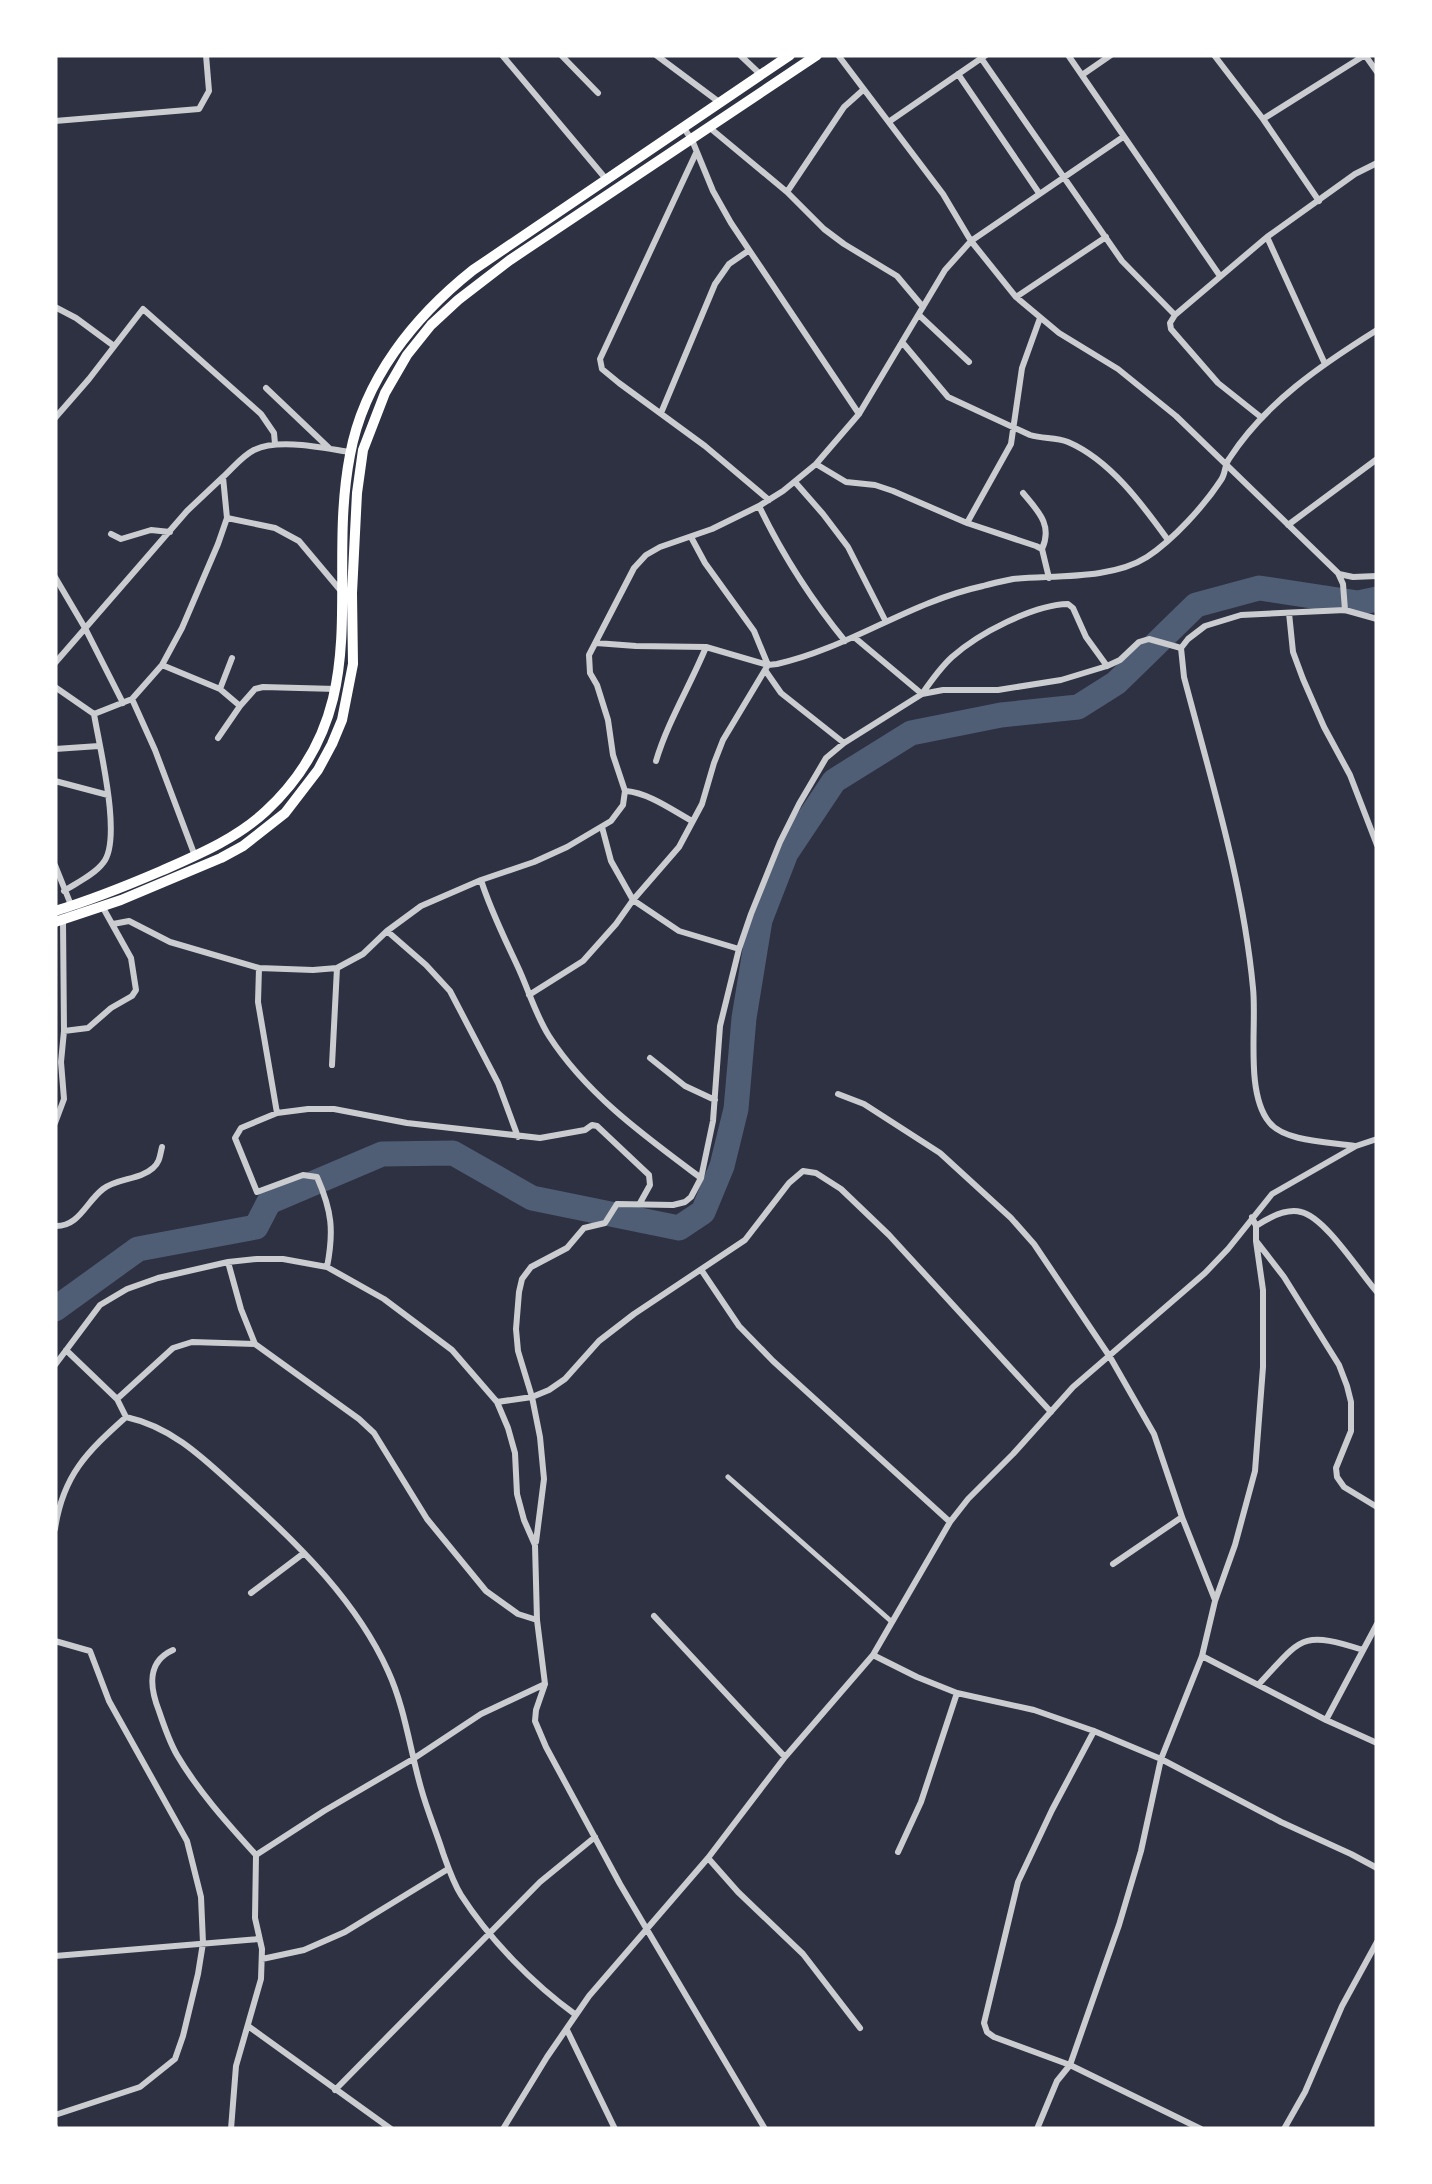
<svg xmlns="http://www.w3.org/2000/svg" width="1432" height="2184" font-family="'Varela Round',sans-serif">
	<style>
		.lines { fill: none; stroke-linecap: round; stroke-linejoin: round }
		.river { stroke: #4f5d75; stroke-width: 25 }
		.pedestrian { stroke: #caccd0; stroke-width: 5 }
		.minor { stroke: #caccd0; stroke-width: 6 }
		.primary { stroke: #fff; stroke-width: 10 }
	</style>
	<rect width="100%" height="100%" fill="#2d3142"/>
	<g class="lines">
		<path class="river" d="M55 1309 138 1249 256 1227 269 1202 382 1154 453 1153 532 1198 679 1228 703 1212 722 1166 736 1109 744 1018 760 920 786 853 834 781 911 733 1001 715 1078 707 1116 683 1196 605 1259 588 1358 603 1377 599"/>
		<path class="pedestrian" d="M728 1477 892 1622"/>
		<path class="minor" d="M502 55 606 179
			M561 55 598 93
			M656 55 719 102
			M740 55 760 74
			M838 55 943 194 971 241 1016 297 1059 333 1118 369 1176 416 1338 573 1343 584 1345 610
			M1068 55 1220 276
			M1214 55 1263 119 1319 201
			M1365 55 1377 72
			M981 58 1122 261 1175 315
			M958 74 1039 193
			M1082 75 1111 55
			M1263 119 1365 55
			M55 121 199 109 209 91 206 55
			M890 121 986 55
			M683 127 692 140 713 191 731 223 859 414
			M710 128 787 192 824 229 844 244 897 276 923 307
			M696 153 600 359 602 369 619 383 705 446 769 500
			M787 192 844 107 863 90
			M1267 237 1325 364
			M1016 297 1106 237
			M55 307 76 318 114 346
			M919 315 969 362
			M902 342 948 397 1030 435C1043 439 1056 437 1068 442 1110 460 1142 504 1168 540
			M266 388 329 448
			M661 413 715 284 729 264 748 251
			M55 418 89 379 143 309 261 414 274 433 275 444
			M1262 418 1218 383 1171 329 1170 323 1175 315 1267 237 1355 174 1377 163
			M816 464 846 482 875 485 893 491 967 523 1036 546 1042 549 1049 578
			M795 482 823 514 848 547 885 620
			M1023 493C1038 511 1053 525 1042 549
			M759 506C783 556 810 598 845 641
			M227 518 275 528 299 541 341 591
			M967 523 1011 444 1022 368 1040 318
			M1288 525 1377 459
			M111 534 121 539 151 530 170 532
			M1339 574 1353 577 1377 576
			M55 577 85 628 123 703
			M1289 613 1293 652 1303 679 1324 727 1350 775 1377 845
			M854 637 922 694C931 681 941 667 952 657 979 633 1033 605 1068 604L1073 608 1086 637 1107 666
			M596 643 636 646 706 647 768 665 777 664C849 648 909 602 983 586 993 583 1003 581 1013 579 1054 575 1111 580 1147 557 1173 540 1204 506 1221 480 1226 473 1224 466 1229 459 1265 403 1321 365 1377 330
			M55 663 187 511 223 477
			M162 665 220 689 240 706 255 689 263 687 336 689
			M765 670 781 693 844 743
			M55 687 94 714C99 745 123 840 103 863 94 875 76 883 64 891
			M220 689 232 658
			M132 699 155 750 195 856
			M94 714 132 699 162 665 182 628 218 544 227 518 223 477C233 468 242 456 254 450 279 438 323 448 350 452
			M218 738 240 706
			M55 749 99 746
			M656 761C668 721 690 686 706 647
			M55 781 108 795
			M626 791C649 793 672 810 692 821
			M602 827 611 861 633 900 679 931 739 949
			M55 865 71 905
			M481 880C490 909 504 937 517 965 528 988 535 1014 549 1036 587 1095 646 1137 701 1178
			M113 924 129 921 170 942 259 968 313 970 337 968 363 954 387 931 421 906 481 880 534 862 567 847 611 821 623 805 625 791 613 755 608 720 597 685 590 673 589 655 634 568 646 555 660 547 712 529 759 506 783 491 816 464 859 414 945 270 971 241 1123 137
			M387 931 426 965 450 991 498 1083 518 1137
			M259 968 258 1002 277 1113
			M529 995 583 961 616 924 633 900 679 847 702 804 714 763 723 740 768 665 754 631 705 563 691 537
			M64 1031 88 1028 111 1008 132 996 136 990 131 958 102 906
			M650 1058 685 1086 715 1100
			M332 1065 337 968
			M838 1094 864 1104 940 1153 1011 1218 1034 1244 1110 1357 1154 1434 1182 1517 1215 1600
			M55 1123 64 1099 61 1062 64 1031 63 921
			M1355 1146C1331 1142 1284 1142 1269 1122 1245 1092 1257 1025 1253 988 1243 882 1211 780 1184 677L1181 648 1188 639 1205 626 1241 615 1345 610 1377 619
			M55 1226C79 1227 86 1202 103 1189 117 1178 140 1180 153 1168 160 1162 160 1155 162 1147
			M1256 1226C1268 1218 1286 1208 1301 1212 1325 1217 1360 1273 1377 1292
			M1257 1242 1284 1277 1339 1365 1347 1386 1351 1402V1431L1336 1468 1337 1477 1344 1487 1377 1507
			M228 1262 241 1309 255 1344 359 1419 374 1433 427 1519 486 1591 518 1614 537 1620
			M327 1267C334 1231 332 1211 317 1177L303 1175 257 1192 235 1138 241 1128 277 1113 308 1109H334L407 1123 540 1138 585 1130 592 1125 597 1126 649 1175 650 1185 640 1203
			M702 1271 739 1326 773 1361 950 1522
			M66 1350 117 1399 126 1417C176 1428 208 1463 245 1496 300 1546 357 1602 388 1671 405 1708 410 1750 421 1788 427 1810 436 1831 443 1853 448 1867 453 1882 461 1895 490 1940 533 1984 576 2015
			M55 1365 100 1305 127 1289 158 1278 228 1262 257 1259H283L327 1267 384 1299 452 1350 497 1402 508 1428 515 1453 517 1494 524 1520 535 1545 537 1620 545 1684 536 1710 535 1721 546 1747 620 1884 765 2129
			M117 1399 173 1348 192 1342 255 1344
			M497 1402 532 1397 549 1390 565 1379 599 1341 634 1314 745 1240 789 1183 803 1171 816 1173 841 1189 889 1235 1051 1412
			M55 1529C63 1475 87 1452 126 1417
			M536 1542 544 1479 540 1437 532 1397 518 1351 516 1329 519 1292 522 1279 531 1267 567 1248 584 1228 605 1223 617 1204 673 1205 685 1202 691 1197 701 1178 713 1121 720 1026 739 949 751 914 780 842 799 804 826 758 844 743 922 694 943 690H998L1061 680 1107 666 1120 660 1139 642 1149 639 1181 648
			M1113 1564 1182 1517
			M251 1593 304 1553
			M654 1616 785 1757
			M55 1641 90 1651 109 1701 187 1841 201 1897 203 1943 198 1974 183 2036 175 2059 140 2087 55 2115
			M173 1650C146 1662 150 1688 159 1711 164 1726 169 1741 177 1755 198 1791 228 1824 256 1855L255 1918 262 1949 261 1979 236 2066 231 2129
			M873 1655 917 1677 957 1693 1034 1710 1094 1731 1161 1759 1281 1822 1351 1854 1377 1868
			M1202 1656 1326 1720 1377 1743
			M1259 1684C1302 1638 1300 1630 1363 1650
			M1326 1720 1377 1624
			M1094 1731 1052 1810 1018 1882 984 2023 987 2032 994 2037 1070 2065 1201 2129
			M898 1852 921 1802 957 1693
			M256 1855 324 1811 413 1759 481 1714 545 1684
			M708 1858 738 1892 803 1954 860 2028
			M55 1956 258 1939
			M262 1959 304 1950 345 1932 448 1869
			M248 2026 391 2129
			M567 2030 615 2129
			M335 2090 540 1882 595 1837
			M55 2127 56 2129
			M503 2129 547 2057 589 1996 708 1858 785 1757 873 1655 950 1522 968 1499 1013 1454 1073 1387 1205 1273 1228 1249 1272 1194 1356 1146 1377 1139
			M1037 2129 1057 2081 1070 2065 1119 1925 1141 1851 1161 1759 1202 1656 1215 1601 1235 1545 1255 1471 1263 1367V1290L1256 1241V1226L1252 1217
			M1284 2129 1305 2092 1342 2006 1377 1942"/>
		<path class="primary" d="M55 911C91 900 126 886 161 871 197 855 236 839 266 811 379 706 325 585 350 455 364 379 414 317 473 270L790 55
			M55 922 121 900 221 858 243 846 285 813 318 770 332 744 342 720 353 664 352 593 357 493 363 450 385 393 407 355 431 325 458 300 510 260 817 55"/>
	</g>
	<rect width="1432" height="2184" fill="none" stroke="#ffffff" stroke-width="115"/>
</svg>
